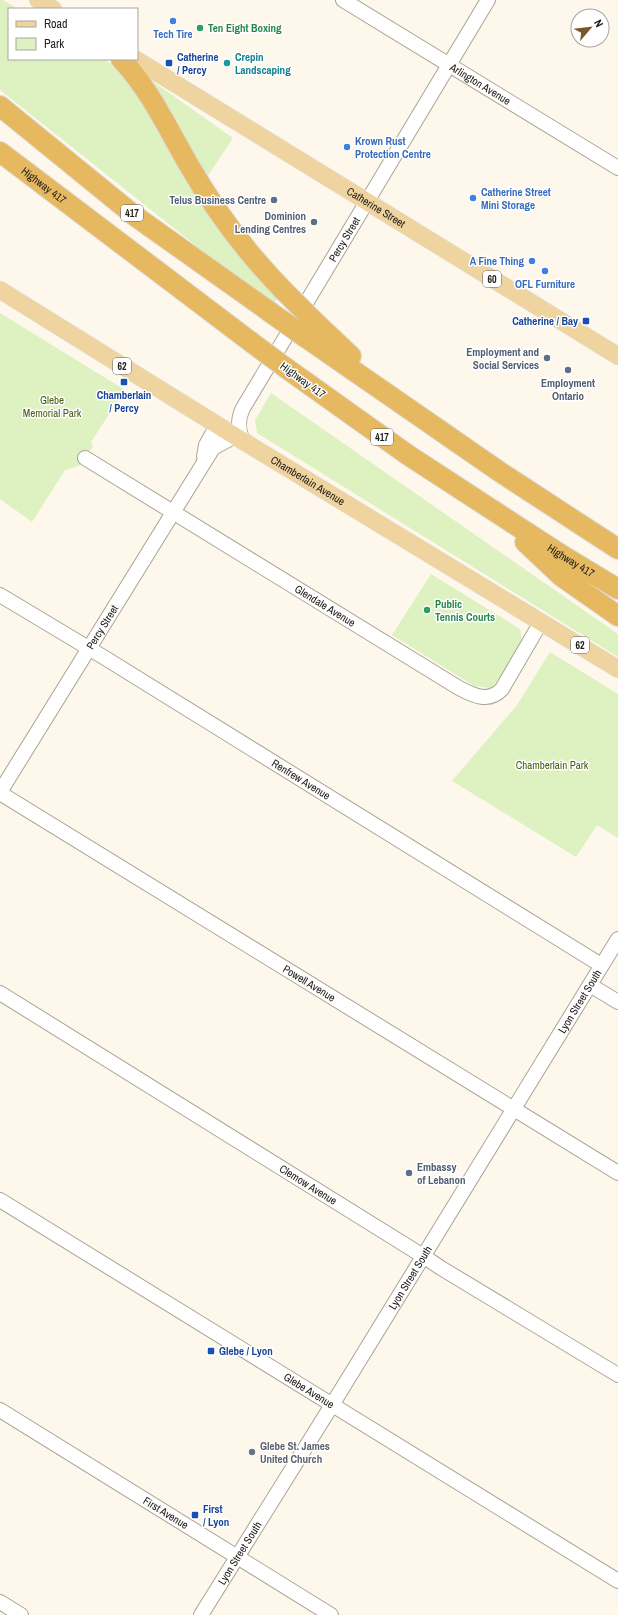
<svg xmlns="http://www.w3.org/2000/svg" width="618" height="1615" font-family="'Archivo Narrow',sans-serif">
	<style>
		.green { fill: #def1c1 }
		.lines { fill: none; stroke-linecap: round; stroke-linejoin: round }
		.minor-casing { stroke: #aaa395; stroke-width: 16 }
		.major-casing { stroke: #dcdbdb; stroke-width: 18 }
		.highway-casing { stroke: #dcdbdb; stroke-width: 22 }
		.minor { stroke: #fff; stroke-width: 14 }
		.major { stroke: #f0d49f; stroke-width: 17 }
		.highway { stroke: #e6b85f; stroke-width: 20 }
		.highway-bridge-casing { stroke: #dcdbdb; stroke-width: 22; stroke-linecap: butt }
		.highway-bridge { stroke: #e6b85f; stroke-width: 20 }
		.shop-dot { fill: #3f7fe0; stroke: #fff; stroke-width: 1.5 }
		.leisure-dot { fill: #2e9e5b; stroke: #fff; stroke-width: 1.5 }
		.transit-dot { fill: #1a4fb4; stroke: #fff; stroke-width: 1.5 }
		.culture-dot { fill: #0f9aa8; stroke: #fff; stroke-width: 1.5 }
		.service-dot { fill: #5c6f8a; stroke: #fff; stroke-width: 1.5 }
		.worship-dot { fill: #6b7280; stroke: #fff; stroke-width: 1.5 }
		.labels { text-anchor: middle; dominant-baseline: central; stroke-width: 3; stroke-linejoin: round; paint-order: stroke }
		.shield { fill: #fff; stroke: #65635f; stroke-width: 1 }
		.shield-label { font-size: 10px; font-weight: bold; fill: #23201b }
		.leisure-label { font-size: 11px; font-weight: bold; fill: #27864d; stroke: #fff; text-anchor: start }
		.shop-label { font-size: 11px; font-weight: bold; fill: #366cbe; stroke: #fff }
		.transit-label { font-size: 11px; font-weight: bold; fill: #164399; stroke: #fff; text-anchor: start }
		.culture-label { font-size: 11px; font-weight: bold; fill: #0d838f; stroke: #fff; text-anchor: start }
		.street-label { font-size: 11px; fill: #23201b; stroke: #fff }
		.service-label { font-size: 11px; font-weight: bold; fill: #4e5e75; stroke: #fff; text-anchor: end }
		.park-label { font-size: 11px; fill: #475e0b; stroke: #fff }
		.worship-label { font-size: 11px; font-weight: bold; fill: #5b616d; stroke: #fff; text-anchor: start }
	</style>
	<rect width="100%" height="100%" fill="#fef8ec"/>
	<path class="green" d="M0 0H3L18 9H9V59H103L132 76 281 294 272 306 0 90Z
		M144 75 233 138 207 177Z
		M0 313 125 390 91 442 93 447 79 466 65 470 32 522 0 499Z
		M271 393 618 634V657L257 433 255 420Z
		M431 574 520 629 522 643 503 675 491 688 474 686 392 635Z
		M550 652 618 694V838L597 825 576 857 452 781 517 705Z"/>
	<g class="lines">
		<g class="minor-casing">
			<g id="minor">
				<path id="s1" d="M343 0 618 168"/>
				<path id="s2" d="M243 441C238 430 237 420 243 408L488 0"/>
				<path d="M204 457 206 445 217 425"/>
				<path id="s3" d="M85 458 459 688C474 696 489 703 502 689L541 622"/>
				<path id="s4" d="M0 595 105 658 601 965"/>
				<path id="s5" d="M0 792 213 448 235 436"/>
				<path id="s6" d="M0 793 618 1173"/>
				<path d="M590 985 618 1002"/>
				<path id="s7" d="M0 993 423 1256 441 1268 618 1375"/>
				<path id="s8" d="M0 1200 618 1581"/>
				<path id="s9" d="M0 1410 331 1615"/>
				<path d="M0 1602 21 1615"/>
				<path id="s10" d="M201 1615 332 1405 618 939"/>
			</g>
		</g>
		<g class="major-casing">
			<g id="major">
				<path d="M38 0 53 9"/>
				<path id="s11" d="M135 59 618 356"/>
				<path id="s12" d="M0 290 243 441 618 669"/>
			</g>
		</g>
		<g class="highway-casing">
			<g id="highway">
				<path d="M121 59C149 88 169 131 190 167 216 212 247 253 283 290"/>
				<path d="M0 106 135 216 270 312"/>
				<path id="s13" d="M0 152 251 342"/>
				<path d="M314 321 351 356"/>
				<path d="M305 337 500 472 618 549"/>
				<path id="s14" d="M286 368 408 455 560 554 618 589"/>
				<path d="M525 542 561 576 618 616"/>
			</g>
		</g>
		<use href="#minor" class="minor"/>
		<use href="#major" class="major"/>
		<use href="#highway" class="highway"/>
		<g class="highway-bridge-casing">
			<path id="highway-bridge" d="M283 290 314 321
				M270 312 305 337
				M251 342 286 368"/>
		</g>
		<use href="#highway-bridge" class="highway-bridge"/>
	</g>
	<g class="shop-dot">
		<circle cx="173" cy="21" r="4"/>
		<circle cx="347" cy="147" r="4"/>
		<circle cx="473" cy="198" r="4"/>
		<circle cx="532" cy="261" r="4"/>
		<circle cx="545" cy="271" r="4"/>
	</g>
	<g class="leisure-dot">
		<circle cx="200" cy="28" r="4"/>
		<circle cx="427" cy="610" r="4"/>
	</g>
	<g class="transit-dot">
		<rect x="165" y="59" width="8" height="8" rx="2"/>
		<rect x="582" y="317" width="8" height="8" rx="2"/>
		<rect x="120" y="378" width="8" height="8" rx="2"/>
		<rect x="207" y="1347" width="8" height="8" rx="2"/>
		<rect x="191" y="1511" width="8" height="8" rx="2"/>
	</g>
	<circle class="culture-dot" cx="227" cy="63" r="4"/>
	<g class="service-dot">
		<circle cx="274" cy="200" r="4"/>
		<circle cx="314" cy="222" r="4"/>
		<circle cx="547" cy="358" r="4"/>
		<circle cx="568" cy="370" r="4"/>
		<circle cx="409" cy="1173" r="4"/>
	</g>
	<circle class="worship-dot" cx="252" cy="1452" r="4"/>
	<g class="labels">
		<g class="shield">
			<rect x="121" y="205" width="22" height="16" rx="3"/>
			<rect x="483" y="271" width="18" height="16" rx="3"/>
			<rect x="113" y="358" width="18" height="16" rx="3"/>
			<rect x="371" y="429" width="22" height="16" rx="3"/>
			<rect x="571" y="637" width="18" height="16" rx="3"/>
		</g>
		<g class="shield-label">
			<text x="132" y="213">417</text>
			<text x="492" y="279">60</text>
			<text x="122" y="366">62</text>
			<text x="382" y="437">417</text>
			<text x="580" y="645">62</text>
		</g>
		<g class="leisure-label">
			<text x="208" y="28">Ten Eight Boxing</text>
			<text x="435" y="604">Public<tspan x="435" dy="13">Tennis Courts</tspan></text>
		</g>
		<g class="shop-label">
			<text x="173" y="34">Tech Tire</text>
			<text x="355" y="141" text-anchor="start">Krown Rust<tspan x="355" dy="13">Protection Centre</tspan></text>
			<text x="481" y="192" text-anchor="start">Catherine Street<tspan x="481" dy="13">Mini Storage</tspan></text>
			<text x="524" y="261" text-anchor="end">A Fine Thing</text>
			<text x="545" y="284">OFL Furniture</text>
		</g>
		<g class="transit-label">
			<text x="177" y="57">Catherine<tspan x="177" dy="13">/ Percy</tspan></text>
			<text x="578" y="321" text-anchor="end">Catherine / Bay</text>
			<text x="124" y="395" text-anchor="middle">Chamberlain<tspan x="124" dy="13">/ Percy</tspan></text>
			<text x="219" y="1351">Glebe / Lyon</text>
			<text x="203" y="1509">First<tspan x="203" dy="13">/ Lyon</tspan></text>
		</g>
		<g class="culture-label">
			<text x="235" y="57">Crepin<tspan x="235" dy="13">Landscaping</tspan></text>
		</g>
		<g class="street-label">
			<text stroke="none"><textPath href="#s1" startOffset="161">Arlington Avenue</textPath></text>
			<text stroke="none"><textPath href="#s13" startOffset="55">Highway 417</textPath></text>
			<text stroke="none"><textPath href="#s11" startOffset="283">Catherine Street</textPath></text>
			<text stroke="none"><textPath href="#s2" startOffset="231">Percy Street</textPath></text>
			<text transform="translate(303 380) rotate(36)">Highway 417</text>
			<text stroke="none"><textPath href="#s12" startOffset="362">Chamberlain Avenue</textPath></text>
			<text stroke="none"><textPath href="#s14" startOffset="344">Highway 417</textPath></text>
			<text stroke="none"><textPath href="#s3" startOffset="282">Glendale Avenue</textPath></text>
			<text stroke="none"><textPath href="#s5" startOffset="194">Percy Street</textPath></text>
			<text stroke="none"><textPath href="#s4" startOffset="353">Renfrew Avenue</textPath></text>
			<text stroke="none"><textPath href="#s6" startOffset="363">Powell Avenue</textPath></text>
			<text stroke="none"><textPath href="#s10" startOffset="721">Lyon Street South</textPath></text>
			<text stroke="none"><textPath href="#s7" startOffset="363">Clemow Avenue</textPath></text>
			<text stroke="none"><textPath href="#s10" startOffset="397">Lyon Street South</textPath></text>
			<text stroke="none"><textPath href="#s8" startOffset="363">Glebe Avenue</textPath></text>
			<text stroke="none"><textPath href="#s9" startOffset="195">First Avenue</textPath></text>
			<text stroke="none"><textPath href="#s10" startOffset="73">Lyon Street South</textPath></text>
		</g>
		<g class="service-label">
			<text x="266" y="200">Telus Business Centre</text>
			<text x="306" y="216">Dominion<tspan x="306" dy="13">Lending Centres</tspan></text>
			<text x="539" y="352">Employment and<tspan x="539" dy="13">Social Services</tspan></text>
			<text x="568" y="383" text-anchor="middle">Employment<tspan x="568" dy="13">Ontario</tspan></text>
			<text x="417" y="1167" text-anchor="start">Embassy<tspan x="417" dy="13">of Lebanon</tspan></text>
		</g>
		<g class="park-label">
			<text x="52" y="400">Glebe<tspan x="52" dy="13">Memorial Park</tspan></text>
			<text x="552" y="765">Chamberlain Park</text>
		</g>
		<g class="worship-label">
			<text x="260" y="1446">Glebe St. James<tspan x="260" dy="13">United Church</tspan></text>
		</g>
	</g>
	<rect x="8" y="8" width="130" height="52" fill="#ffffff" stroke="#a7a6a4"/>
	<rect x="16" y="21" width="20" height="6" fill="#f0d49f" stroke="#a7a6a4"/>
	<text x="44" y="28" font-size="12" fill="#23201b">Road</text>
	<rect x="16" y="38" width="20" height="12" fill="#def1c1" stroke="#a7a6a4"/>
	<text x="44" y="48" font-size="12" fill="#23201b">Park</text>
	<g transform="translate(590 28) rotate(62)"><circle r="19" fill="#ffffff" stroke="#a7a6a4"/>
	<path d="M0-3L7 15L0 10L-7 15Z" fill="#76582c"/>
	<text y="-6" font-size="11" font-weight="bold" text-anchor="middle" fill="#23201b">N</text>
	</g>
</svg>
